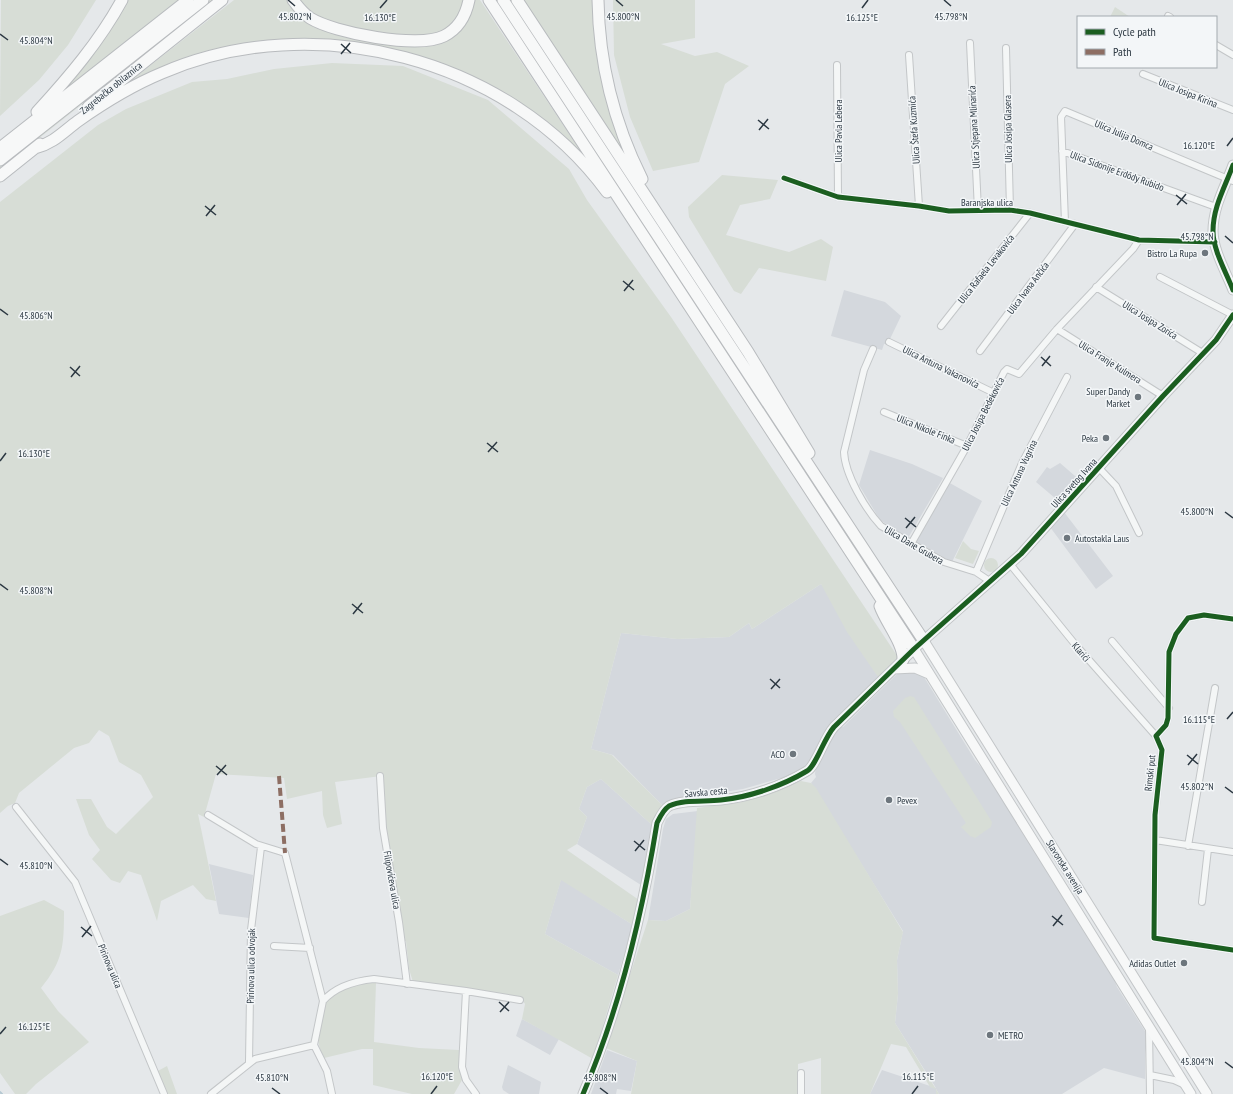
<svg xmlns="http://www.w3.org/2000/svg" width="1233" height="1094" font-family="'PT Sans Narrow',sans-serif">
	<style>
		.built { fill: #d4d8dd }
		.green { fill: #d7ddd6 }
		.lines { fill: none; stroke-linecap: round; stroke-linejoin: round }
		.stream { stroke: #b5c8d2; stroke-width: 2 }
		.street-casing { stroke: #c3c6c8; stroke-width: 8 }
		.secondary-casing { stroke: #c3c6c8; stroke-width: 11 }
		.highway-casing { stroke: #b8bbbe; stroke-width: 13 }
		.street { stroke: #f4f6f6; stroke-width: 6 }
		.secondary { stroke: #f7f8f8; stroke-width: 9 }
		.highway { stroke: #f7f8f8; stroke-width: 11 }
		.quiet { stroke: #8d6e63; stroke-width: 4; stroke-dasharray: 8 4; stroke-linecap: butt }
		.cycleway-casing { stroke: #f3f6f8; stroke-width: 8 }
		.cycleway { stroke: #1b5e20; stroke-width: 5 }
		.ticks { fill: none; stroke: #2c3842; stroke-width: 1.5 }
		.poi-dot { fill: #6d767d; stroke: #f3f6f8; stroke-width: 1.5 }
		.labels { text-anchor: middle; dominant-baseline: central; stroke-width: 3; stroke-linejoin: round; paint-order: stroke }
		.street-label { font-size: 10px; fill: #2c3842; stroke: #f3f6f8 }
		.poi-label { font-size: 10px; fill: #2c3842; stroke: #f3f6f8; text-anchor: end }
		.ticks-label { font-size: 10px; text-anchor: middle; fill: #2c3842; stroke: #f3f6f8; stroke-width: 3; stroke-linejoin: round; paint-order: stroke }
	</style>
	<rect width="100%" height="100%" fill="#e5e8ea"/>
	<path class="built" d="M844 290 885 302 901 316 890 339 887 344H884L882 350 831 336Z
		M870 450 912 464 943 478 908 538 880 520 859 485Z
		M1060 463 1082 482 1062 504 1036 482 1047 467 1050 469Z
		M948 482 982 501 952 562 915 541Z
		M1064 512 1113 576 1096 589 1050 527Z
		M821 584 895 661 869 686 820 739 813 763 806 771 743 789 692 797 663 806 613 755 591 749 621 633 677 639 729 637 749 623 752 629Z
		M905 670 920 674 924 677 975 760 990 778 1113 976 1117 987 1148 1036 1145 1054V1079L1104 1068 1062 1094H939L936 1089V1094H870L882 1070 936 1088 895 1023 898 994 897 960 903 931 811 783 816 777 815 774 816 766 826 743 841 726 843 727 896 675Z
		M601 779 652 825 644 887 577 844 587 817 579 809 587 787Z
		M698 811 690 909 666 921 648 920 663 829 666 819 673 814Z
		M209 864 253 875 249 918 219 914Z
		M561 879 633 925 618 975 545 934Z
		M522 1019 559 1039 550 1055 516 1036Z
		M607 1050 637 1061 631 1091 617 1089 616 1094H591Z
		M508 1065 541 1082 539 1094H509L503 1090 502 1087Z"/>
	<path class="green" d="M1 0H96L68 45 39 80 0 116Z
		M126 0H181L54 101Z
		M210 0H214L0 169V166Z
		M234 0H289L320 27 442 42 473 0H480L589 164 574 150 446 67 287 41 124 86Z
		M298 0H465C460 15 455 24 441 33 423 44 333 27 315 17 309 13 303 5 298 0Z
		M521 0H594L631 164Z
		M613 0H695V38L661 44 695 56 717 52 749 66 725 84 699 162 653 171 630 117 614 55Z
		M1115 7 1130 17H1110Z
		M332 63 403 66 488 100 569 169 587 200 671 317 898 657 878 677 847 632 821 584 752 629 749 623 729 637 677 639 621 633 591 749 612 755 663 806 652 825 601 779 587 787 579 809 587 817 577 844 567 850 639 900 633 925 561 880 545 934 618 975 593 1059 522 1019 525 1004 522 999 413 982 409 969 406 941H404L386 831 381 776 335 782 342 824 327 828 323 815 322 791 287 799 284 778 216 774 204 817 198 814 216 901 206 899 193 885 161 901 157 921 141 875 128 871 120 883 111 880 92 859 100 850 89 835 76 799H91L107 827 116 834 153 797 141 775 119 762 109 736 99 730 89 743 74 748 19 793 15 803 8 806 0 813V202L98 125 126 109 192 82 227 79 274 69Z
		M722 175 778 180 770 199 740 205 726 235 789 252 821 239 833 247 826 281 759 268 741 294 734 291 689 217 688 207Z
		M963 541 971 549 979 551 973 564 955 558Z
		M984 565a7 7 0 1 1 14 0a7 7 0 1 1-14 0Z
		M910 696 914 697 992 822 991 827 975 838 970 836 961 827 966 823 900 722 894 717 893 711 905 698Z
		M801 781 811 783 816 788 903 932 897 960 898 994 895 1023 939 1094H936V1089L930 1087 906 1047 891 1044 870 1094H821V1058L798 1064V1094H631L637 1061 606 1048 648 920 666 921 690 909 697 808 742 802Z
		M44 900 64 911C64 946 63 961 41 988L58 1011 89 1042 36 1084 26 1094H15L0 1073V916Z
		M376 983 374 1042 419 1048 459 1050 462 1080 454 1094H412L373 1085V1049H362L324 1058C317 1044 318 1041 321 1025 322 1018 323 1010 325 1004 331 988 361 983 376 983Z
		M167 1066 177 1094H166L156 1072Z"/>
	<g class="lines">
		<path class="stream" d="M0 1092 2 1094"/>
		<g class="street-casing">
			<path id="street" d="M1168 16 1170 17
				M970 43 978 210
				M1216 45 1233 55
				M1006 48 1010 210
				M909 55 919 206
				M837 65 838 197
				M1143 74 1233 110
				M1062 151 1216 207
				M784 178 838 197 919 206 949 211 1010 210 1030 213 1139 240 1215 242
				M1065 222 1061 117 1065 111 1233 181
				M1160 277 1233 315
				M1096 287 1204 354
				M941 326 1030 213
				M1057 329 1163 396
				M889 342 994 393
				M873 349 864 370 844 452C845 475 866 510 881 526L944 562 976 572 991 582
				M980 351 1075 224
				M884 412 967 446
				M1099 468 1116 486 1139 533
				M911 544 967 446 1004 372 1007 369 1019 374 1057 329 1133 249 1139 240
				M1010 564 1074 643 1156 736
				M976 572 1022 463 1067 377
				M1233 619 1204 615 1188 618 1176 634 1169 652 1168 718 1166 725 1156 736 1162 750 1155 815 1154 938 1233 950
				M1112 641 1169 708
				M380 776 383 828 399 922 407 984
				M16 807 75 882 164 1094
				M208 815 256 844 285 853 323 1001 314 1045 327 1071 332 1094
				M1155 840 1233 852
				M1188 846 1215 688
				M1202 902 1208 849
				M274 946 310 948
				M466 991 520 1000
				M323 1001C336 986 355 981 374 979L466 991 462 1067 466 1080 476 1094
				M1149 1028 1150 1094
				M249 1062 251 930 261 847
				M1150 1075 1174 1080 1185 1085
				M211 1094 255 1059 314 1045
				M801 1094V1073"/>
		</g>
		<g class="secondary-casing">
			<path id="secondary" d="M1233 165C1225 187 1213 207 1213 231 1213 250 1226 272 1233 290
				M924 641 1207 1094
				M914 649 1191 1094
				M894 669 915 668 929 674
				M583 1094C620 1008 642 916 657 823 660 817 663 810 669 806 684 799 705 802 721 800 750 797 782 786 807 771 816 766 824 738 834 727L914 649 1021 554 1163 396 1216 340 1233 315"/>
		</g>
		<g class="highway-casing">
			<path id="highway" d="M293 0C298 7 303 13 310 18 334 33 418 49 444 36 458 29 466 15 469 0
				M489 0 914 649
				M503 0 924 641
				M517 0 748 352 809 453
				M598 0C599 63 614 123 642 179
				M88 107 222 0
				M37 112C69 77 99 42 122 0
				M0 148 188 0
				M35 148C54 143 63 132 78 121 105 102 133 85 162 73 314 7 509 58 607 192
				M0 160 203 0
				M0 176 40 144
				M880 606C886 623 904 644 903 660"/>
		</g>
		<use href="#street" class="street"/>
		<use href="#secondary" class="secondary"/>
		<use href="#highway" class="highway"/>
		<path class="quiet" d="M279 776 285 853"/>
		<g class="cycleway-casing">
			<path id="cycleway" d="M1233 165C1225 187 1213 207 1213 231 1213 250 1226 272 1233 290
				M784 178 838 197 919 206 949 211 1010 210 1030 213 1139 240 1215 242
				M1233 619 1204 615 1188 618 1176 634 1169 652 1168 718 1166 725 1156 736 1162 750 1155 815 1154 938 1233 950
				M583 1094C620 1008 642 916 657 823 660 817 663 810 669 806 684 799 705 802 721 800 750 797 782 786 807 771 816 766 824 738 834 727L914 649 1021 554 1163 396 1216 340 1233 315"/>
		</g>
		<use href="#cycleway" class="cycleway"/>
	</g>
	<path class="ticks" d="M288 0 295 6M616 0 623 6M944 0 951 6M380 8 387 0M862 8 868 0M0 34 8 40M341 44 351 53M341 54 350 43M758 120 769 129M759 130 768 119M1227 146 1233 138M1176 195 1187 204M1177 205 1186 194M205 206 216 215M206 216 215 205M1225 236 1233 243M623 281 634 290M624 291 633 280M0 309 8 315M1041 357 1051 366M1042 366 1050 356M70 367 80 376M71 377 80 366M487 443 498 452M488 452 497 442M0 461 6 453M1225 512 1233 518M905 518 916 527M906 528 915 517M0 584 8 590M352 604 363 613M353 614 362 603M770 679 780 688M771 689 780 679M1227 719 1233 712M1187 755 1198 764M1188 765 1197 754M216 766 227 775M217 775 226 765M1225 787 1233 793M634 841 645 850M635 851 644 840M0 859 8 865M1052 916 1063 925M1053 926 1062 915M81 927 92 936M82 937 91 926M499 1002 509 1011M500 1012 509 1002M0 1034 6 1027M1225 1062 1233 1068M272 1088 280 1094M600 1088 608 1094M431 1094 437 1086M912 1094 918 1086"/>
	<g class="poi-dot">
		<circle cx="1205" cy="253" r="4"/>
		<circle cx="1138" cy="397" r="4"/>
		<circle cx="1106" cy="438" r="4"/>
		<circle cx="1067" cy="538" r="4"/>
		<circle cx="793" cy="754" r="4"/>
		<circle cx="889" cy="800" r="4"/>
		<circle cx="1184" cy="963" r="4"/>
		<circle cx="990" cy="1035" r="4"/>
	</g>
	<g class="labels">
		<g class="street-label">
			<text transform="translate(111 88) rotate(-39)">Zagrebačka obilaznica</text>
			<text transform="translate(1188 93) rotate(22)">Ulica Josipa Kirina</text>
			<text transform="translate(974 127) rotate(-93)">Ulica Stjepana Mlinarića</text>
			<text transform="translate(1008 129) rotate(-91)">Ulica Josipa Glasera</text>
			<text transform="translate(914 130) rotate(-94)">Ulica Štefa Kuzmića</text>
			<text transform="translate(838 131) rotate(-90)">Ulica Pavla Lebera</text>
			<text transform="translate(1124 135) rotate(23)">Ulica Julija Domca</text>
			<text transform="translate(1117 171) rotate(20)">Ulica Sidonije Erdődy Rubido</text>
			<text x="987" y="202">Baranjska ulica</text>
			<text transform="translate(986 269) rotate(-52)">Ulica Rafaela Levakovića</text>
			<text transform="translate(1028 288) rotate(-53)">Ulica Ivana Ančića</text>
			<text transform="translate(1150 320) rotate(32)">Ulica Josipa Zorića</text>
			<text transform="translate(1110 362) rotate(32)">Ulica Franje Kulmera</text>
			<text transform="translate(941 367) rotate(26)">Ulica Antuna Vakanovića</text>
			<text transform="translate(983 414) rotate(-63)">Ulica Josipa Bedekovića</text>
			<text transform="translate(926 429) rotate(22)">Ulica Nikole Finka</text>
			<text transform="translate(1019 473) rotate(-65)">Ulica Antuna Vugrina</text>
			<text transform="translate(1074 483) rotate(-48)">Ulica svetog Ivana</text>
			<text transform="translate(914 545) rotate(30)">Ulica Dane Grubera</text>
			<text transform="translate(1081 652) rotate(49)">Klarići</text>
			<text transform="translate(1150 773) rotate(-84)">Rimski put</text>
			<text transform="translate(706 792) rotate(-5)">Savska cesta</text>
			<text transform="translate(1065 867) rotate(58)">Slavonska avenija</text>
			<text transform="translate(392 880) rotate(80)">Filipovićeva ulica</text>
			<text transform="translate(110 966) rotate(67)">Pirinova ulica</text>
			<text transform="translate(251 966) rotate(-89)">Pirinova ulica odvojak</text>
		</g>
		<g class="poi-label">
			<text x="1197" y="253">Bistro La Rupa</text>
			<text x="1130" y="391">Super Dandy<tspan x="1130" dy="12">Market</tspan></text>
			<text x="1098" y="438">Peka</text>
			<text x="1075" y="538" text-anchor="start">Autostakla Laus</text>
			<text x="785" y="754">ACO</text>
			<text x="897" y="800" text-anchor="start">Pevex</text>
			<text x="1176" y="963">Adidas Outlet</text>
			<text x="998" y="1035" text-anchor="start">METRO</text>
		</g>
	</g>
	<g class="ticks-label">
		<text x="295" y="20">45.802°N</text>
		<text x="623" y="20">45.800°N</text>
		<text x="951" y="20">45.798°N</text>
		<text x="380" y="21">16.130°E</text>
		<text x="862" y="21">16.125°E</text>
		<text x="36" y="44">45.804°N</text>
		<text x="1199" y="149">16.120°E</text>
		<text x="1197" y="240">45.798°N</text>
		<text x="36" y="319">45.806°N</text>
		<text x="34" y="457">16.130°E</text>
		<text x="1197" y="515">45.800°N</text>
		<text x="36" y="594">45.808°N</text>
		<text x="1199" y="723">16.115°E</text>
		<text x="1197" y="790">45.802°N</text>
		<text x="36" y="869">45.810°N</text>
		<text x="34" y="1030">16.125°E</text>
		<text x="1197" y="1065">45.804°N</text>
		<text x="437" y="1080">16.120°E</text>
		<text x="918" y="1080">16.115°E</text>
		<text x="272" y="1081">45.810°N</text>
		<text x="600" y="1081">45.808°N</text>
	</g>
	<rect x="1077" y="16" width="140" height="52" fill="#f3f6f8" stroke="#a3aaaf"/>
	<rect x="1085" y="29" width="20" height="6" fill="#1b5e20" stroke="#a3aaaf"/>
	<text x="1113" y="36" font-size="12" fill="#2c3842">Cycle path</text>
	<rect x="1085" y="49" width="20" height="6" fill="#8d6e63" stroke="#a3aaaf"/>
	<text x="1113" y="56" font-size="12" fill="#2c3842">Path</text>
</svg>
